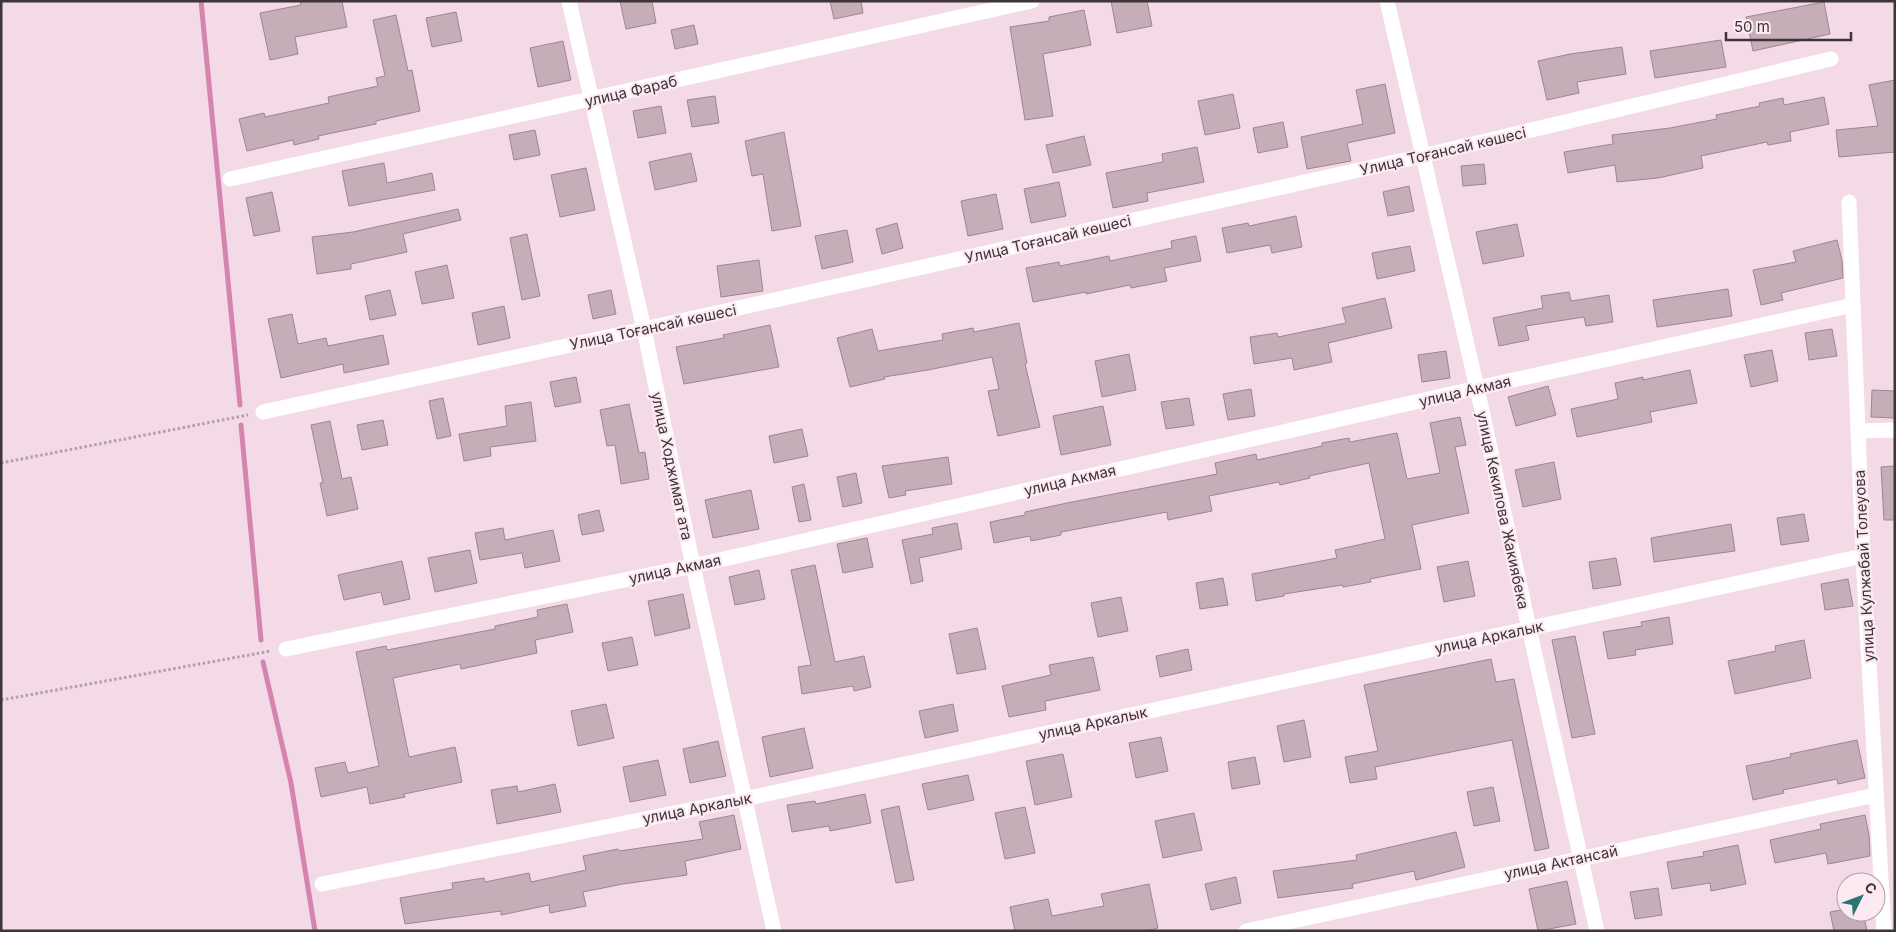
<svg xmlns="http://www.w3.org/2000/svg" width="1896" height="932" font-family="Inter,sans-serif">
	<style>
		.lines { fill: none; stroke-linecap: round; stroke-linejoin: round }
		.stream { stroke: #d584af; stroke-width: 5 }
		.building { fill: #c6aeb9; stroke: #9d8691 }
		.path { stroke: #b39fa9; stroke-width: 3; stroke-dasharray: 2.5 2.5; stroke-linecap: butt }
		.minor { stroke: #fff; stroke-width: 15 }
		.labels { text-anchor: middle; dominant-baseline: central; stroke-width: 4.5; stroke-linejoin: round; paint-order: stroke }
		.street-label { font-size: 15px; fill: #3e3539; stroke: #fde9f2 }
	</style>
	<rect width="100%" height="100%" fill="#f3dae6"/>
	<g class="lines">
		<path class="stream" d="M201 1 240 405
			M241 425 261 640
			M263 662 291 783 315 931"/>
	</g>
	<path class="building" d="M300 1H342L347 27 295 37 298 54 270 60 260 13 301 5Z
		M620 1H652L656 23 626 29Z
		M830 1H861L863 13 834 19Z
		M1111 1H1147L1152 26 1117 33Z
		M1824 2 1830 34 1753 51 1746 17Z
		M1084 10 1091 45 1043 54 1053 116 1025 120 1010 27 1049 21V17Z
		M456 12 462 41 432 47 426 18Z
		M396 15 408 71 412 70 420 111 376 121V124L318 136 319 139 294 145 293 140 247 151 239 119 264 113 265 117 329 103 328 97 378 86 376 78 385 76 373 20Z
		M694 25 698 44 675 49 671 30Z
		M1721 40 1726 67 1655 78 1650 51Z
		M563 41 571 80 538 87 530 48Z
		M1622 47 1626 74 1577 82 1579 93 1547 100 1538 61 1570 54Z
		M1895 80V152L1839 157 1836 130 1878 126 1869 85Z
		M1385 84 1395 133 1347 143 1351 161 1307 169 1301 137 1363 124 1356 90Z
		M1233 94 1240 128 1205 135 1198 101Z
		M715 96 719 123 692 127 687 100Z
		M1824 97 1829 124 1790 132 1791 141 1768 145 1767 142 1701 156 1703 168 1658 178 1617 182 1615 165 1568 173 1564 152 1613 144 1612 135 1670 128 1717 119 1716 115 1760 106 1759 103 1783 98 1784 105Z
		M661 106 666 133 638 138 633 111Z
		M1283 122 1288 147 1258 153 1253 128Z
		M535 130 540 155 514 160 509 135Z
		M784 132 801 226 772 231 763 174 752 176 745 141Z
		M1084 136 1091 165 1053 173 1046 145Z
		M1197 147 1204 182 1147 193 1148 201 1113 208 1106 173 1163 162 1162 154Z
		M691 153 697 181 655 190 649 162Z
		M384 163 387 183 432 173 435 190 349 206 342 171Z
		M1484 164 1486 184 1463 186 1461 166Z
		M586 168 595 210 560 217 551 175Z
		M1059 182 1066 216 1031 223 1024 189Z
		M1409 186 1414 211 1388 216 1383 192Z
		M272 192 280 231 254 236 246 198Z
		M996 194 1003 229 968 236 961 201Z
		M458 209 461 220 403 234 407 252 351 264V269L317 274 312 237 353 232Z
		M1296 216 1302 247 1272 253 1270 245 1227 253 1222 228 1248 223 1249 226Z
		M897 223 903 248 882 254 876 229Z
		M1517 224 1524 256 1483 264 1476 232Z
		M847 230 853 262 822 269 815 236Z
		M527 234 540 296 522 300 510 238Z
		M1196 236 1201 261 1164 268 1167 281 1131 288 1130 285 1086 294V292L1033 302 1026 268 1059 262 1060 266 1109 256 1110 261 1172 248 1171 241Z
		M1837 240 1842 260 1843 278 1781 293 1783 300 1761 305 1753 270 1796 262 1793 251Z
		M1410 246 1415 271 1377 279 1372 253Z
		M759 260 763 291 721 297 717 266Z
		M447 265 454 298 422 304 415 272Z
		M1728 289 1732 316 1657 327 1653 300Z
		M390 290 396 315 370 320 365 296Z
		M611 290 616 314 593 319 588 295Z
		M1569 292 1571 301 1609 295 1613 322 1586 326 1584 317 1526 326 1529 340 1499 346 1493 318 1543 308 1541 296Z
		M1385 298 1392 328 1328 343 1332 362 1294 370 1292 358 1254 364 1250 337 1277 333 1278 337 1346 323 1342 308Z
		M504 306 510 338 478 345 472 313Z
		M292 314 298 344 326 338 328 346 383 335 389 364 344 373 343 364 281 378 268 319Z
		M1019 323 1027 363 1025 364 1040 427 998 436 988 391 999 389 992 357 928 370 884 377 885 379 850 387 837 338 872 329 878 351 943 340 942 334 973 328 974 332Z
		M770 325 779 367 684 384 676 347 724 338 723 335Z
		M1832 329 1837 356 1809 360 1805 333Z
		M1772 350 1778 381 1751 387 1744 355Z
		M1446 351 1450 378 1422 382 1418 355Z
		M1129 354 1136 390 1102 397 1095 361Z
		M1690 370 1697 403 1650 412 1652 422 1577 437 1571 409 1618 399 1615 383 1643 377V380Z
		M576 377 581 402 555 407 550 382Z
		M1548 386 1556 415 1516 426 1508 397Z
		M1251 389 1255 416 1228 420 1223 394Z
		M1872 390 1895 391V418L1871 417Z
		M443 398 451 436 437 439 429 401Z
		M1189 398 1194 425 1166 429 1161 402Z
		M531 402 536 441 490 447 491 456 464 461 459 434 507 426 505 406Z
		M629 404 639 453 645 452 649 479 621 484 615 445 607 446 600 410Z
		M1103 406 1111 445 1061 455 1053 416Z
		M1460 417 1466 445 1455 447 1469 513 1412 525 1421 569 1370 579 1371 582 1343 587 1342 585 1284 594V596L1256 601 1252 574 1337 558 1335 550 1385 539 1369 463 1309 476 1310 478 1280 485 1279 482 1209 496 1212 511 1168 520 1167 512 1061 532V535L1031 541 1030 536 994 543 990 522 1025 515V512L1067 503 1217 474 1215 463 1256 454 1257 460 1322 446V443L1349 438 1350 442 1397 433 1407 479 1440 473 1430 423Z
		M383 420 388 445 362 450 357 425Z
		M330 421 342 479 351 477 358 509 327 516 320 483H323L311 425Z
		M802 429 808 456 774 463 769 436Z
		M948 457 952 484 905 491 906 495 889 498 882 466Z
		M1554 462 1561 499 1523 507 1515 470Z
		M1895 466V520H1884L1881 467Z
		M856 473 862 503 843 507 837 477Z
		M804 484 811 520 799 522 792 487Z
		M751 490 759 529 713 538 705 500Z
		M599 510 604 531 582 535 578 515Z
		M1804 514 1809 541 1781 545 1777 518Z
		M957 523 962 549 919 558 923 581 911 584 902 540 933 534 932 528Z
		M1731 524 1735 551 1654 562 1651 538Z
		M503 528 505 540 553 530 560 561 525 568 522 553 480 560 475 533Z
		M867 538 873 567 843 573 837 544Z
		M470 550 477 583 435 592 428 558Z
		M1616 558 1621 585 1593 589 1589 562Z
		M402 561 410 599 384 605 381 592 344 600 338 575Z
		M1468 561 1475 596 1444 602 1437 567Z
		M815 565 835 662 864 656 871 687 854 691 853 686 802 694 798 667 811 665 791 570Z
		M759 570 765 599 735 605 729 577Z
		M1223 578 1228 605 1200 609 1196 583Z
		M1848 579 1853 606 1825 610 1821 584Z
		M683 594 690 628 655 636 648 601Z
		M1121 597 1128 631 1098 637 1091 603Z
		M567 604 573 632 535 640 537 653 461 669 460 664 393 678 409 757 455 747 462 782 404 794 405 797 370 804 367 787 321 797 315 768 345 762 348 773 379 766 356 652 386 646 387 650 495 629V626L538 617 537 610Z
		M1669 617 1673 644 1635 650 1636 655 1608 659 1603 632 1642 626 1641 622Z
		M977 628 986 669 957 674 949 634Z
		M1575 636 1595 734 1572 738 1552 640Z
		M632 637 638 665 608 671 602 643Z
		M1804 640 1811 678 1735 694 1728 661 1776 651 1775 646Z
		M1188 649 1192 670 1160 677 1156 656Z
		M1093 657 1100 690 1045 701 1046 710 1009 717 1002 686 1051 675 1049 665Z
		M1491 659 1496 682 1514 679 1549 848 1535 851 1512 740 1375 767 1377 779 1350 783 1345 757 1378 751 1364 685Z
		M606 704 614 738 578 746 571 711Z
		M953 704 958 731 925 738 919 711Z
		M1304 720 1311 757 1284 762 1277 726Z
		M804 728 813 768 770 777 762 737Z
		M1161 737 1168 771 1136 778 1129 743Z
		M1857 740 1865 778 1838 784 1837 779 1783 790 1784 793 1753 800 1746 766 1791 757 1790 754Z
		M718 741 726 776 690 783 683 749Z
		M1063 754 1072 797 1035 805 1026 761Z
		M1255 757 1260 784 1232 789 1228 762Z
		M658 760 666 795 630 802 623 767Z
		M968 775 974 800 928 810 922 784Z
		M555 784 561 812 497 824 491 790 517 786 518 792Z
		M1493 787 1500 821 1474 826 1467 792Z
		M865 794 871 823 830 831 829 826 792 832 787 805 815 801 816 804Z
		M899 806 914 880 896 883 881 810Z
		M1025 807 1035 853 1005 859 995 813Z
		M1194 813 1202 850 1163 858 1155 821Z
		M734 815 741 849 685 861 687 875 623 884 583 892 586 906 550 913 549 905 501 915V911L405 924 400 898 453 889 452 883 484 878 485 882 529 873 531 882 586 870 583 856 618 849 619 851 703 839 699 822Z
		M1865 815 1869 835 1870 856 1828 864 1826 853 1775 863 1770 840 1821 829 1820 824Z
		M1456 832 1465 867 1416 880 1414 871 1352 884 1353 888 1278 898 1273 871 1357 860 1356 855Z
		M1738 845 1746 884 1711 891 1710 883 1672 889 1667 862 1704 856 1703 852Z
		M1236 877 1241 903 1211 910 1205 884Z
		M1567 881 1576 924 1538 931 1529 889Z
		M1149 884 1158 928 1146 931H1015L1010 907 1048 899 1052 916 1104 906 1101 894Z
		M1658 888 1662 915 1635 919 1630 892Z
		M1846 909V912H1863L1867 931H1834L1830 912Z"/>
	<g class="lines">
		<path class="path" d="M1 463 248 415
			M1 700 271 651"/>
		<path class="minor" d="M569 1 644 329 693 566 774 931
			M1387 1 1477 388 1529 628 1597 931
			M230 179 1032 1
			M1849 202 1863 556 1884 931
			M263 412 644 329 1422 156 1831 59
			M1858 431 1895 430
			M286 649 693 566 1477 388 1853 305
			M322 884 744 799 1863 556
			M1246 931 1876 795"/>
	</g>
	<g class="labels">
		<g class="street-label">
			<text transform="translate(631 91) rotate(-13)">улица Фараб</text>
			<text transform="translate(1443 151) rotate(-13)">Улица Тоғансай көшесі</text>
			<text transform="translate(1048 239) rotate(-13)">Улица Тоғансай көшесі</text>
			<text transform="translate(653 327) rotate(-12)">Улица Тоғансай көшесі</text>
			<text transform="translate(1465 391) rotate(-13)">улица Акмая</text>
			<text transform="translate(672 466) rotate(78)">улица Ходжимат ата</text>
			<text transform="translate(1070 480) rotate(-13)">улица Акмая</text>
			<text transform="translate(1503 510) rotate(78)">улица Кекилова Жакиябека</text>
			<text transform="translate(1864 566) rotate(-93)">улица Кулжабай Толеуова</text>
			<text transform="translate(675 569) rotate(-12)">улица Акмая</text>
			<text transform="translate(1489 637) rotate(-12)">улица Аркалык</text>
			<text transform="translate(1093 723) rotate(-12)">улица Аркалык</text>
			<text transform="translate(697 808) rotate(-11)">улица Аркалык</text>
			<text transform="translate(1561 862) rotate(-12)">улица Актансай</text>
		</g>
	</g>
	<rect width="1896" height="932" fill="none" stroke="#3e3539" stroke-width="5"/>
	<g transform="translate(1861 897) rotate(48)"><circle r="24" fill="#fde9f2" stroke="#b1a1a8"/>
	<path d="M0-4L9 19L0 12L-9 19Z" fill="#2a7476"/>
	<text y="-8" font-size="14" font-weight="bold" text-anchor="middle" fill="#3e3539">С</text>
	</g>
	<path d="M1726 32v8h125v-8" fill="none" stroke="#3e3539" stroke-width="2.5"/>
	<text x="1734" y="32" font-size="15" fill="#3e3539" stroke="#fde9f2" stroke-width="4" paint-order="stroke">50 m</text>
</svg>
